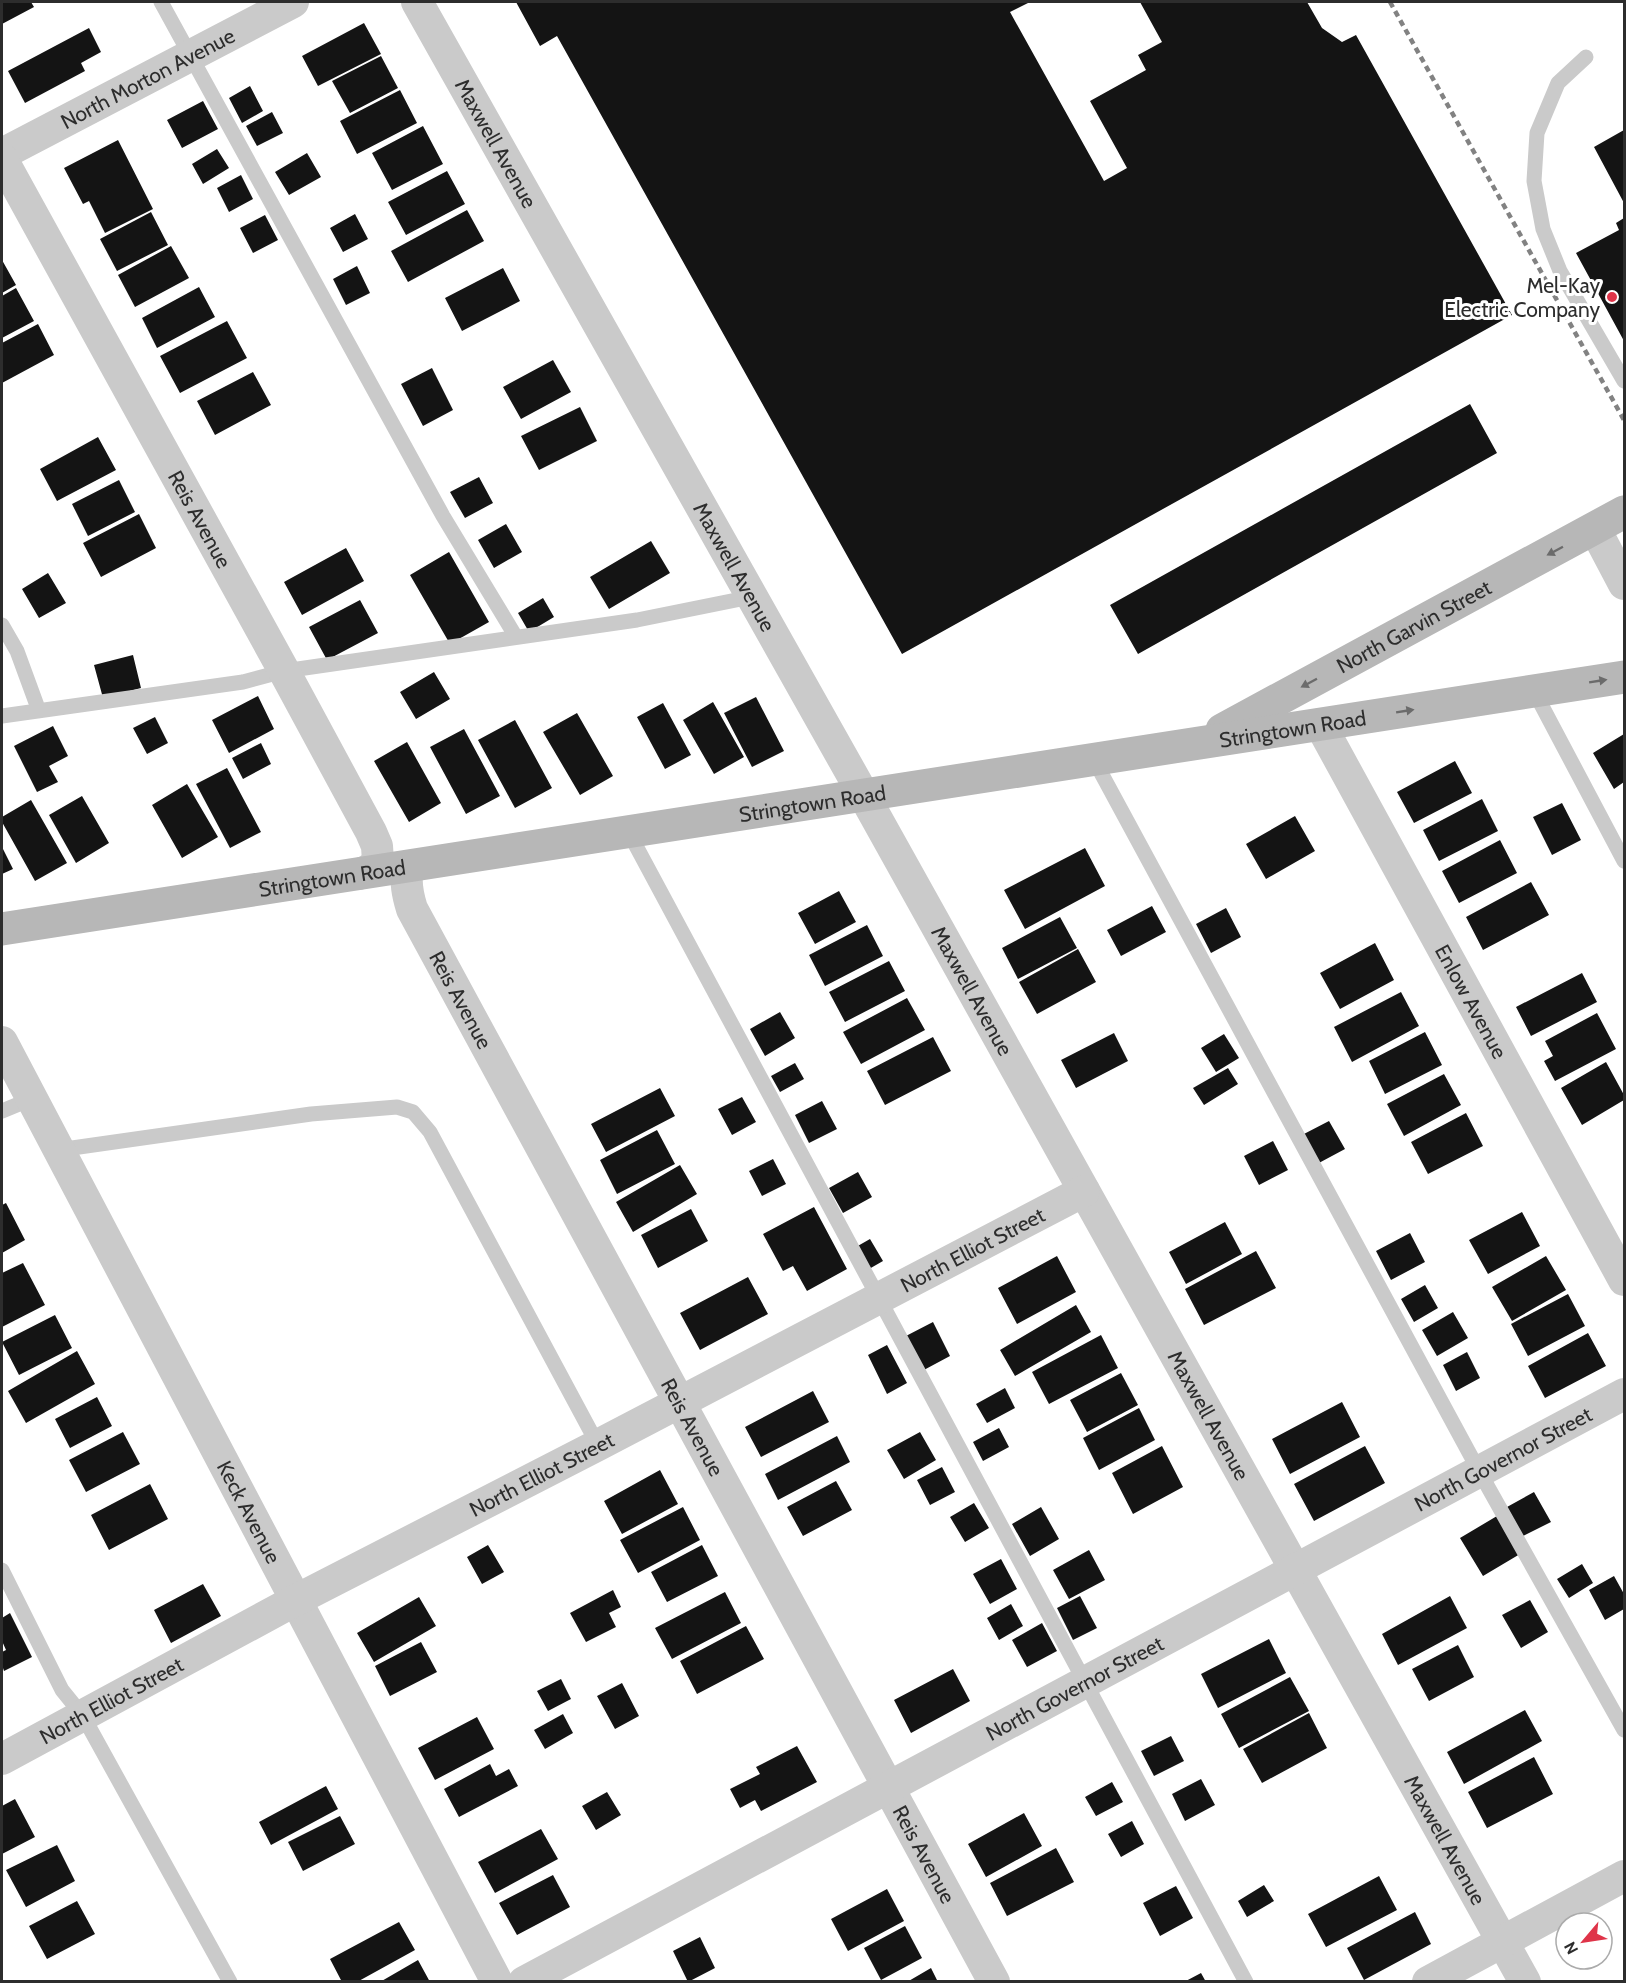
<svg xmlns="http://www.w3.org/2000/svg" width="1626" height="1983" font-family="Cabin,sans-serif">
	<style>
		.building { fill: #141414 }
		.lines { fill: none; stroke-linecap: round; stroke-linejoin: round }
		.lane { stroke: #cacaca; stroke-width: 15 }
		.street { stroke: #cacaca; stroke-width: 32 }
		.secondary { stroke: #b7b7b7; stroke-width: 33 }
		.rail { stroke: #828282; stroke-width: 4.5; stroke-dasharray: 6 4.5; stroke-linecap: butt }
		.oneway { fill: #6b6b6b }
		.poi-dot { fill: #df3449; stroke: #fff; stroke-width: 2 }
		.labels { text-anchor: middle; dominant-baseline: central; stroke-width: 6; stroke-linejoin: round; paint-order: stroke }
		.street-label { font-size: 21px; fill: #2d2d2d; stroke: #fff }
		.poi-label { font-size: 21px; fill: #2d2d2d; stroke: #fff; text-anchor: end }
	</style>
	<rect width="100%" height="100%" fill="#fff"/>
	<path class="building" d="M2 2H31L34 7 2 24Z
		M516 2H1030L1010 12 1104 181 1127 168 1090 101 1146 70 1138 55 1162 42 1140 2H1307L1322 28 1342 42 1356 35 1512 315 902 654 557 36 540 46Z
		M364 23 381 54 318 86 302 56Z
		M89 28 101 52 81 63 85 71 25 103 8 71Z
		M381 56 398 88 350 113 332 81Z
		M250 86 263 111 242 123 229 98Z
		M400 90 417 123 357 154 340 121Z
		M203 101 218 129 182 148 167 120Z
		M272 112 283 133 257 146 246 126Z
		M423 126 443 164 392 190 372 153Z
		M1624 130V203L1594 147Z
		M118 140 153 209 105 233 89 201 83 204 64 168Z
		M217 149 229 168 203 184 192 164Z
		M307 153 321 177 289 195 275 172Z
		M447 171 465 204 406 235 388 202Z
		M241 175 253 199 229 212 217 188Z
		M467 210 484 241 408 282 391 251Z
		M151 212 168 245 117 271 100 239Z
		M355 214 368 239 343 252 330 228Z
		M265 215 278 240 253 253 240 228Z
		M1624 218V341L1576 253 1619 230 1616 223Z
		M171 246 189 278 135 307 118 275Z
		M2 260 16 285 2 293Z
		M357 266 370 293 346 305 333 279Z
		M503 268 520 301 462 331 445 298Z
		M199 287 215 317 157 348 142 318Z
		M16 288 34 321 2 338V296Z
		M227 321 247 358 180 393 160 356Z
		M38 324 54 355 2 383V343Z
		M553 360 571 392 521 419 503 387Z
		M432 368 453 410 423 426 401 384Z
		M253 372 271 405 215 435 197 401Z
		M1470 404 1497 453 1138 654 1110 605Z
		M580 407 597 441 539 470 521 436Z
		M98 437 116 470 57 501 40 469Z
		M479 477 493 503 465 518 450 492Z
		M119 480 135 512 88 536 72 504Z
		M139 514 156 548 101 577 83 543Z
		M506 524 522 552 494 568 478 540Z
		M651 541 670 573 609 609 590 577Z
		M346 548 364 581 302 615 284 582Z
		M449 552 489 622 450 644 410 575Z
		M48 573 66 603 39 618 22 589Z
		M543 598 554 617 529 632 518 613Z
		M360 600 378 633 327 660 309 627Z
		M133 655 141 688 103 698 94 665Z
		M434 672 450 699 416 719 400 692Z
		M258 696 274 729 229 753 212 720Z
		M756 697 784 751 752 767 724 713Z
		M713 702 744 757 714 774 683 720Z
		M663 703 691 755 665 769 637 717Z
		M577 713 613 776 580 795 543 732Z
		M155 717 168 743 147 754 133 728Z
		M515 720 552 788 515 808 478 740Z
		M53 726 68 756 49 766 58 782 37 792 14 746Z
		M464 729 500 796 466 814 430 747Z
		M1624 734V782L1614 789 1593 753Z
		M407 742 441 803 409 822 374 761Z
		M261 743 271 764 243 779 232 758Z
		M1455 761 1472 793 1414 823 1397 792Z
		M227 768 261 832 230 848 196 784Z
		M187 784 218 837 182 858 152 805Z
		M82 796 109 843 76 863 49 815Z
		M1482 799 1498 831 1439 861 1423 830Z
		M31 800 67 863 35 881 2 822V817Z
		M1562 803 1581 840 1552 855 1533 817Z
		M1295 816 1315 851 1266 879 1246 844Z
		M1500 840 1517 873 1459 903 1442 871Z
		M2 847 13 869 2 874Z
		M1085 848 1105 886 1025 929 1004 890Z
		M1531 882 1549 915 1483 950 1466 917Z
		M839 891 856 922 815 944 798 913Z
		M1152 906 1166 932 1121 956 1107 930Z
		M1226 908 1241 937 1211 953 1196 924Z
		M1060 917 1077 948 1018 979 1002 948Z
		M867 925 883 956 825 986 809 955Z
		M1375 943 1394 980 1340 1009 1320 973Z
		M1078 949 1096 982 1037 1014 1019 982Z
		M889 961 905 991 845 1022 829 992Z
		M1582 973 1597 1002 1531 1036 1516 1007Z
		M1401 992 1419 1026 1352 1062 1334 1027Z
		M907 998 925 1030 861 1064 843 1032Z
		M780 1012 795 1038 765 1056 750 1029Z
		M1597 1013 1616 1049 1555 1081 1544 1061 1553 1056 1545 1041Z
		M1425 1032 1442 1065 1385 1094 1369 1061Z
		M1114 1033 1128 1061 1076 1088 1061 1060Z
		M1224 1034 1239 1058 1216 1072 1201 1048Z
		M933 1037 951 1071 885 1105 867 1071Z
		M1606 1062 1624 1095V1100L1582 1125 1561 1088Z
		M795 1063 804 1079 780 1092 771 1076Z
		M1228 1068 1238 1084 1204 1105 1193 1088Z
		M1444 1074 1461 1105 1404 1136 1387 1104Z
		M660 1088 675 1116 606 1152 591 1124Z
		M742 1097 756 1122 732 1135 718 1109Z
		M822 1101 837 1129 809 1143 795 1115Z
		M1466 1113 1483 1146 1428 1174 1411 1142Z
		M1329 1121 1345 1149 1317 1164 1302 1135Z
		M657 1130 675 1164 617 1194 600 1160Z
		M1273 1141 1288 1170 1259 1185 1244 1156Z
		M773 1159 786 1184 762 1196 749 1171Z
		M680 1165 697 1194 633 1232 616 1202Z
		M858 1172 872 1197 843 1213 829 1188Z
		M6 1203 25 1240 2 1253V1205Z
		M814 1207 847 1269 807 1291 793 1266 783 1271 763 1234Z
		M691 1209 708 1241 658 1268 641 1235Z
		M1522 1212 1540 1246 1488 1274 1469 1240Z
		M1225 1222 1242 1254 1186 1284 1169 1252Z
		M1410 1233 1425 1262 1391 1280 1376 1251Z
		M870 1239 883 1261 869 1269 856 1247Z
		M1256 1251 1276 1288 1204 1325 1185 1289Z
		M1057 1256 1076 1292 1017 1324 998 1288Z
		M1546 1256 1566 1290 1512 1321 1492 1287Z
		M23 1263 45 1305 2 1327V1273Z
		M748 1277 768 1314 700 1350 680 1313Z
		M1425 1285 1438 1308 1414 1322 1401 1299Z
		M1568 1294 1585 1326 1528 1356 1511 1324Z
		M1076 1305 1091 1332 1015 1376 1000 1350Z
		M1453 1312 1468 1338 1437 1356 1422 1330Z
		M55 1315 72 1348 19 1375 2 1342Z
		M933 1322 950 1356 922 1371 904 1337Z
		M1588 1333 1606 1366 1545 1398 1528 1366Z
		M1101 1335 1118 1368 1049 1404 1032 1372Z
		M887 1345 907 1383 887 1394 868 1355Z
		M77 1351 95 1384 26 1423 8 1391Z
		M1467 1352 1480 1378 1456 1391 1443 1365Z
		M1121 1373 1138 1405 1087 1432 1070 1400Z
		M1005 1388 1015 1408 987 1423 976 1404Z
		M813 1391 829 1422 761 1457 745 1427Z
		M97 1397 112 1426 70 1448 55 1419Z
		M1342 1402 1360 1437 1290 1474 1272 1439Z
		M1139 1408 1155 1440 1099 1470 1083 1438Z
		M999 1428 1009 1447 983 1461 973 1442Z
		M123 1432 140 1464 86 1492 69 1460Z
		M920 1432 936 1460 904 1479 887 1450Z
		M837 1436 850 1462 778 1500 765 1474Z
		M1162 1446 1183 1487 1133 1514 1112 1473Z
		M1365 1446 1385 1483 1314 1521 1294 1484Z
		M942 1467 955 1492 930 1505 917 1480Z
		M660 1470 678 1504 622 1534 604 1501Z
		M836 1481 852 1510 803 1536 787 1507Z
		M150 1484 168 1519 109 1550 91 1515Z
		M1534 1492 1551 1522 1523 1536 1507 1507Z
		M974 1503 989 1528 965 1542 950 1517Z
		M683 1507 700 1540 638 1573 620 1540Z
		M1041 1507 1059 1539 1030 1556 1012 1524Z
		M1497 1516 1520 1554 1483 1576 1460 1538Z
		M488 1545 504 1572 482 1584 467 1557Z
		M702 1545 718 1576 667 1602 651 1572Z
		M1089 1550 1105 1580 1069 1599 1053 1570Z
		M1001 1559 1017 1589 990 1604 973 1574Z
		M1582 1564 1593 1583 1569 1598 1557 1579Z
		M1614 1576 1624 1594V1609L1605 1620 1589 1590Z
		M203 1584 221 1616 171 1643 154 1610Z
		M613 1590 621 1607 609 1613 616 1627 586 1642 570 1613Z
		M725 1592 741 1623 672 1659 655 1628Z
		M1080 1596 1097 1628 1073 1640 1057 1608Z
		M1450 1596 1467 1628 1398 1665 1382 1634Z
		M419 1597 436 1626 374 1662 357 1633Z
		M1530 1600 1548 1632 1521 1648 1502 1615Z
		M1011 1604 1023 1626 999 1640 987 1618Z
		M10 1613 32 1657 4 1671 2 1665V1652L6 1650 2 1641V1618Z
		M1042 1623 1057 1651 1027 1667 1012 1640Z
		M746 1626 764 1659 697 1694 680 1661Z
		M1269 1639 1286 1673 1218 1708 1201 1674Z
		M421 1642 437 1672 390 1696 375 1666Z
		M1458 1645 1474 1677 1429 1701 1412 1669Z
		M953 1669 970 1701 911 1733 894 1700Z
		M1290 1677 1309 1711 1239 1748 1221 1714Z
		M561 1679 571 1699 548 1711 537 1691Z
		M622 1683 639 1716 615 1729 597 1696Z
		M1525 1710 1542 1741 1464 1784 1447 1752Z
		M1309 1713 1327 1748 1262 1783 1243 1749Z
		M563 1714 573 1733 545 1749 534 1730Z
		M477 1717 494 1749 435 1780 418 1748Z
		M1171 1736 1184 1761 1154 1776 1141 1751Z
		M797 1746 817 1782 761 1811 755 1800 740 1808 730 1789 760 1774 756 1767Z
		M1534 1757 1553 1794 1487 1828 1468 1792Z
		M490 1764 496 1776 509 1769 518 1786 459 1817 444 1789Z
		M1201 1779 1215 1805 1185 1821 1172 1794Z
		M1112 1782 1123 1802 1096 1816 1085 1797Z
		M326 1786 338 1809 271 1845 259 1822Z
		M607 1792 621 1815 596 1830 582 1806Z
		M15 1799 35 1837 2 1854V1806Z
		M1024 1813 1042 1846 986 1877 968 1844Z
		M340 1816 355 1844 303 1871 288 1842Z
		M1132 1821 1144 1844 1121 1857 1108 1834Z
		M541 1829 558 1859 495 1893 478 1862Z
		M57 1845 75 1881 26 1907 6 1870Z
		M1056 1848 1074 1882 1007 1916 990 1883Z
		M553 1875 570 1907 517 1935 499 1903Z
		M1379 1876 1397 1910 1326 1947 1308 1914Z
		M1264 1885 1274 1901 1247 1917 1238 1901Z
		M1176 1886 1193 1918 1160 1936 1143 1903Z
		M887 1889 904 1921 848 1951 831 1919Z
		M77 1901 95 1934 47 1959 29 1926Z
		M1415 1912 1431 1944 1364 1980 1347 1948Z
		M399 1922 415 1950 357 1982H342L330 1959Z
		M905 1926 922 1958 881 1980 864 1948Z
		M700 1937 715 1968 688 1982 673 1951Z
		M418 1960 430 1982H380Z
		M931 1968 938 1982H907Z
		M1201 1973 1206 1982H1184Z"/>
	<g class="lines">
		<path class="lane" d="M161 2 443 516 516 637
			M1586 57 1558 83 1537 133 1534 181 1543 229 1560 271 1624 381
			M2 625 17 651 39 711
			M1534 691 1624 861
			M2 716 243 682 284 671 637 620 751 597
			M1093 758 1479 1471 1624 1730
			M628 831 1246 1982
			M2 1111 31 1099
			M58 1150 311 1114 397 1107 413 1112 430 1132 598 1445
			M2 1570 62 1690 83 1716 230 1982"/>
		<g class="street">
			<path id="s1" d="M417 2 863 794 1525 1982"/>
			<path id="s2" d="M2 154 293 2"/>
			<path id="s3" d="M2 159 284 671 371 832 377 846 378 862 369 870 359 874"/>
			<path d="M1595 529 1624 584"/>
			<path id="s4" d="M1320 724 1624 1280"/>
			<path id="s5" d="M409 867C404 880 408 896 412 909L994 1982"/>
			<path id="s6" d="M2 1042 497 1982"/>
			<path id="s7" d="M2 1759 296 1600 598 1445 1084 1191"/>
			<path id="s8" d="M524 1982 1624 1394"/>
			<path d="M1428 1982 1624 1876"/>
		</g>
		<g class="secondary">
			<path id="s9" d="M1222 730 1624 512"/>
			<path id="s10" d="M2 929 1624 677"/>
		</g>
		<path class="rail" d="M1390 2 1624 420"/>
	</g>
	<defs><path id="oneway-solid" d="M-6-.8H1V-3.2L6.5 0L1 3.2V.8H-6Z" transform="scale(1.5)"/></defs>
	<g class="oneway">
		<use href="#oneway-solid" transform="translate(1555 551) rotate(152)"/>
		<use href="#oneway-solid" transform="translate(1598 681) rotate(-9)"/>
		<use href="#oneway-solid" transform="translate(1309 683) rotate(152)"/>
		<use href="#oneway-solid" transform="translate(1405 711) rotate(-9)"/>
	</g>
	<circle class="poi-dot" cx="1612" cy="297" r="6"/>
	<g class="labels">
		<g class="street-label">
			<text stroke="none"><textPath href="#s2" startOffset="164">North Morton Avenue</textPath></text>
			<text stroke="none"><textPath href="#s1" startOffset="162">Maxwell Avenue</textPath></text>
			<text stroke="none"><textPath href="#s3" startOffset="411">Reis Avenue</textPath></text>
			<text stroke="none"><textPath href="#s1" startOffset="648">Maxwell Avenue</textPath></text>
			<text stroke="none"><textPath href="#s9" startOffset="218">North Garvin Street</textPath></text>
			<text stroke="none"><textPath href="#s10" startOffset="1306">Stringtown Road</textPath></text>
			<text stroke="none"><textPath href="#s10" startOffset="820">Stringtown Road</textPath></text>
			<text stroke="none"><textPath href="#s10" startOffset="334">Stringtown Road</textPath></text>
			<text stroke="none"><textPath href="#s1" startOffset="1134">Maxwell Avenue</textPath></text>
			<text stroke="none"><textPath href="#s5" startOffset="146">Reis Avenue</textPath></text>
			<text stroke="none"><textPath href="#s4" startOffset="316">Enlow Avenue</textPath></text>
			<text stroke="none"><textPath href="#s7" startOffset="1096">North Elliot Street</textPath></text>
			<text stroke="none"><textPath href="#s1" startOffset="1620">Maxwell Avenue</textPath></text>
			<text stroke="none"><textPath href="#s5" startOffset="632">Reis Avenue</textPath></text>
			<text stroke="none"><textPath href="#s8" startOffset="1110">North Governor Street</textPath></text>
			<text stroke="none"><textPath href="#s7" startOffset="610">North Elliot Street</textPath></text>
			<text stroke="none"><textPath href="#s6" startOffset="531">Keck Avenue</textPath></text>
			<text stroke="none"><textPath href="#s8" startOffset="624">North Governor Street</textPath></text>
			<text stroke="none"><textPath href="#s7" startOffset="124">North Elliot Street</textPath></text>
			<text stroke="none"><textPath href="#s1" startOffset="2106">Maxwell Avenue</textPath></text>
			<text stroke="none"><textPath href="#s5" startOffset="1118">Reis Avenue</textPath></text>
		</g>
		<g class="poi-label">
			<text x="1600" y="285">Mel-Kay<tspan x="1600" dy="24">Electric Company</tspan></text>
		</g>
	</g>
	<rect width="1626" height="1983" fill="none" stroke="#2d2d2d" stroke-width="6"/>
	<g transform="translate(1584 1941) rotate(241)"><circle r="28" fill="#ffffff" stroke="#ababab" stroke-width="1.5"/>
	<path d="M0-4.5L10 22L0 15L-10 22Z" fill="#df3449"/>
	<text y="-9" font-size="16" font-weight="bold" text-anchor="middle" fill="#2d2d2d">N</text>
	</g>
</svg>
